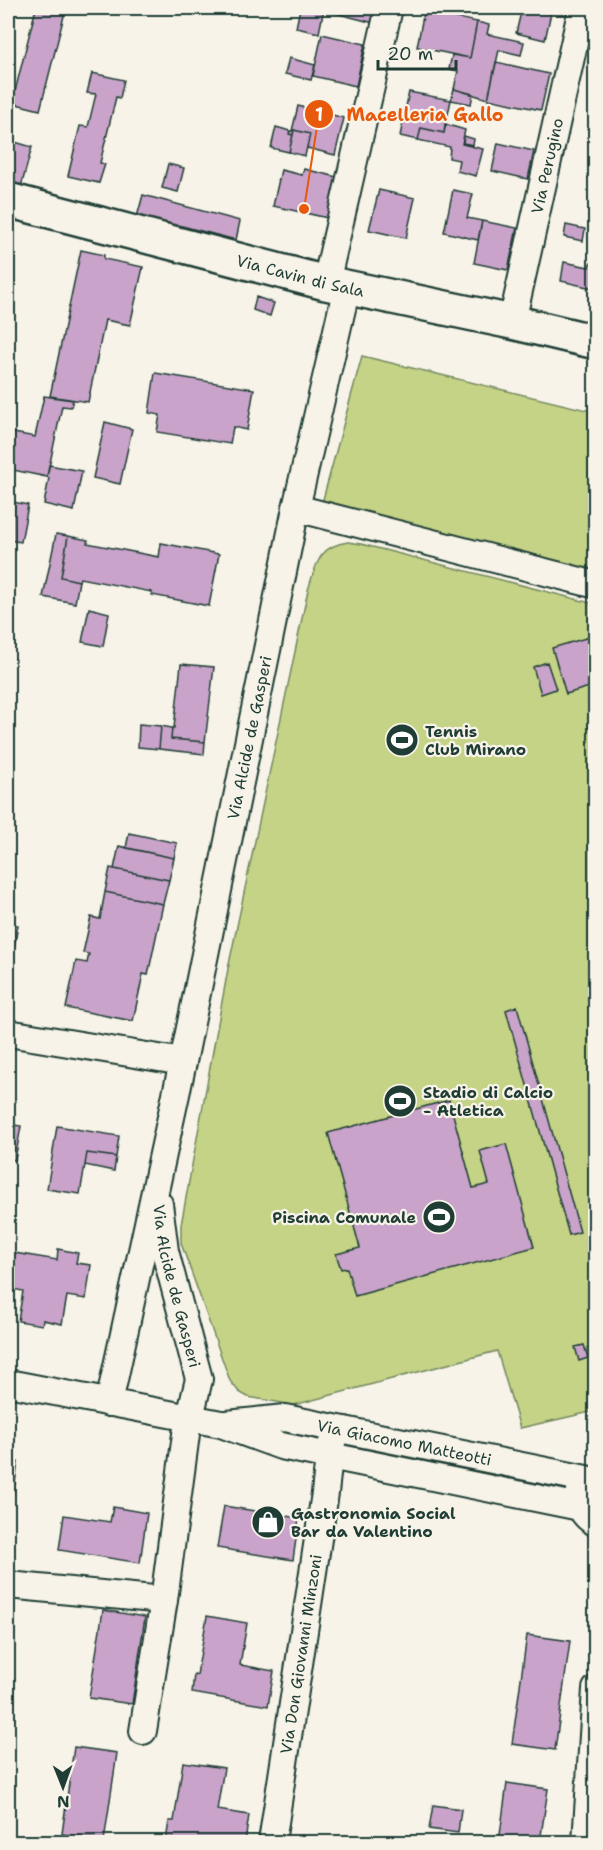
<svg xmlns="http://www.w3.org/2000/svg" width="603" height="1850" font-family="'Shantell Sans',sans-serif">
	<style>
		.green { fill: #c5d387; stroke: #72885e; stroke-width: 1.5 }
		.building { fill: #c9a3ca; stroke: #1f3d34; stroke-width: 1.5 }
		.lines { fill: none; stroke-linecap: round; stroke-linejoin: round }
		.minor-casing { stroke: #1f3d34; stroke-width: 30 }
		.secondary-casing { stroke: #1f3d34; stroke-width: 38 }
		.minor { stroke: #f7f3e8; stroke-width: 26 }
		.secondary { stroke: #f7f3e8; stroke-width: 33 }
		.labels { text-anchor: middle; dominant-baseline: central; stroke-width: 4.5; stroke-linejoin: round; paint-order: stroke }
		.street-label { font-size: 16px; fill: #1f3d34; stroke: #f7f3e8 }
		.poi-label { font-size: 16px; font-weight: bold; fill: #1f3d34; stroke: #f7f3e8; text-anchor: start }
		.leader { fill: none; stroke: #e8590c; stroke-width: 2 }
		.callout-dot { fill: #e8590c; stroke: #f7f3e8; stroke-width: 2 }
		.mark-label { font-size: 18px; text-anchor: middle; font-weight: bold; fill: #fff }
		.callout-label { font-size: 18px; text-anchor: middle; font-weight: bold; fill: #e8590c; stroke: #f7f3e8; stroke-width: 4.5; stroke-linejoin: round; paint-order: stroke }
	</style>
	<rect width="100%" height="100%" fill="#f7f3e8"/>
	<filter id="ink" filterUnits="userSpaceOnUse"><feTurbulence type="fractalNoise" baseFrequency=".0167" numOctaves="2"/><feDisplacementMap in="SourceGraphic" scale="12" xChannelSelector="R" yChannelSelector="G"/><feConvolveMatrix kernelMatrix="1 2 1 2 8 2 1 2 1" color-interpolation-filters="sRGB"/></filter>
	<g filter="url(#ink)">
		<path class="green" d="M362 356 595 412V582L319 514Z
			M348 542 361 544 595 604V1411L520 1428 497 1351 294 1405 248 1397 239 1392 230 1381 181 1243V1225L228 969 308 590C316 565 318 546 348 542Z"/>
		<path class="building" d="M36 8H66L40 110 12 103Z
			M300 8H324L319 33 296 28Z
			M336 8H378L374 23 335 13Z
			M522 8H552L545 40 516 33Z
			M424 11 477 22 470 58 417 47Z
			M477 22 489 25 487 34 524 42 521 55 499 50 488 99 454 89 458 71 449 69 452 55 470 58Z
			M322 34 365 44 356 86 313 76Z
			M289 58 315 65 311 80 285 74Z
			M496 62 549 74 541 110 488 99Z
			M92 73 124 80 120 98 116 97 100 163 105 164 99 183 68 176 80 126 88 127 96 94 87 93Z
			M454 89 473 94 471 104 451 100Z
			M409 92 451 100 444 133 421 128 418 140 400 136Z
			M298 106 344 118 335 155 307 148 310 134 294 130 293 135 289 134 290 131H292Z
			M445 124 465 130 462 144 483 149 476 176 457 171 459 160 449 158 450 147 418 140 421 128 444 133Z
			M276 127 290 131 289 134 293 135 289 152 271 148Z
			M294 130 310 134 305 156 289 152Z
			M464 136 474 139 473 145 463 143Z
			M8 140 32 147 21 187 8 183Z
			M498 143 534 151 528 179 492 171Z
			M168 164 184 168 178 192 162 188Z
			M304 169 337 177 328 218 273 206 281 170 302 175Z
			M379 190 415 198 406 238 369 230Z
			M453 190 473 194 467 218 482 221 478 240 444 232Z
			M143 195 240 221 236 240 178 225V227L137 217Z
			M482 221 517 228 508 270 474 263Z
			M566 225 585 229 583 241 564 237Z
			M81 250 104 255V259L143 267 130 325 105 320 88 402 50 396Z
			M564 262 589 267 590 263 596 264V289L561 281Z
			M256 297 274 303 270 316 253 310Z
			M155 373 254 389 247 430 233 427 230 444 157 432 160 415 149 413Z
			M8 385 13 386 8 414Z
			M44 396 73 400 71 407 62 406 47 477 8 469V432L35 437Z
			M105 422 132 429 120 484 93 478Z
			M49 465 82 471 74 511 44 504 49 478 47 477Z
			M8 501 28 505 21 542 8 540Z
			M56 534 68 536 61 577 79 581 75 603 43 597Z
			M68 536 88 540 87 543 159 557 161 543 219 554 209 606 152 595V592L80 578 79 581 61 577Z
			M89 608 109 613 103 646 82 642Z
			M596 635V685L566 694 552 648Z
			M547 662 556 689 541 694 533 667Z
			M181 664 214 667 205 742 171 739 172 728H174Z
			M139 724 161 726 159 749 138 747Z
			M161 726 172 728 171 739 205 742 204 754 159 749Z
			M129 833 177 843 174 858 126 848Z
			M119 846 174 858 169 880 114 869Z
			M110 868 169 880 163 904 105 892Z
			M105 892 163 904 148 975 143 974 133 1021 66 1008 76 961 87 963 89 954 83 953 91 917 100 919Z
			M8 923 18 925 8 983Z
			M517 1006 580 1232 569 1235 506 1010Z
			M449 1100 473 1188 489 1184 480 1151 506 1144 534 1247 355 1296 347 1268 341 1269 336 1254 360 1248 328 1133Z
			M8 1124 21 1126 15 1160 8 1159Z
			M57 1126 119 1136 116 1157 87 1153 80 1194 47 1189Z
			M87 1153 116 1157 114 1171 85 1165Z
			M58 1249 78 1253 76 1263 91 1265 86 1299 67 1296 62 1324 43 1320 42 1325 18 1321 23 1291 8 1288V1252L57 1260Z
			M584 1345 588 1358 579 1361 575 1347Z
			M8 1460 18 1462 8 1530Z
			M224 1506 299 1518 293 1560 217 1548Z
			M113 1507 147 1513 140 1563 59 1550 64 1515 110 1522Z
			M103 1610 145 1617 132 1704 89 1698Z
			M207 1616 247 1623 240 1665 274 1671 268 1706 192 1693 194 1674 197 1675Z
			M527 1635 570 1641 555 1750 512 1744Z
			M74 1747 117 1753 104 1841 62 1834Z
			M183 1762 224 1768 217 1810 249 1815 245 1842H178L166 1841 169 1821H174Z
			M507 1783 548 1789 540 1842H499Z
			M433 1805 461 1809 458 1833 429 1829Z"/>
		<g class="lines">
			<g class="minor-casing">
				<g id="minor">
					<path d="M326 283 389 8"/>
					<path id="s1" d="M512 322 582 8"/>
					<path d="M296 508 596 585"/>
					<path d="M8 1033 183 1062"/>
					<path id="s2" d="M159 1204 165 1251 199 1379 186 1434 164 1600"/>
					<path d="M8 1383 221 1424 281 1446 580 1507"/>
					<path id="s3" d="M109 1403 183 1062 296 508 347 287"/>
					<path id="s4" d="M227 1424 285 1418 586 1479"/>
					<path d="M580 1491C577 1505 583 1516 596 1523"/>
					<path d="M8 1585 164 1600 143 1731"/>
					<path id="s5" d="M272 1842 325 1493 329 1456 335 1429"/>
					<path d="M586 1842 596 1689"/>
				</g>
			</g>
			<g class="secondary-casing">
				<g id="secondary">
					<path id="s6" d="M8 200 326 283 512 322 596 342"/>
				</g>
			</g>
			<use href="#minor" class="minor"/>
			<use href="#secondary" class="secondary"/>
		</g>
	</g>
	<defs>
		<g id="stadium-disc" transform="scale(1.725)"><circle r="9.5" fill="#1f3d34" stroke="#f7f3e8"/><path d="M0-5a6.5 5 0 1 0 0 10a6.5 5 0 1 0 0-10ZM-3.5-1.8h7v3.6h-7Z" fill="#fff"/></g>
		<g id="shop-disc" transform="scale(1.725)"><circle r="9.5" fill="#1f3d34" stroke="#f7f3e8"/><path d="M-5-2.5h2.3a2.7 3.5 0 0 1 5.4 0H5L5.5 6h-11ZM-1.5-2.5h3a1.5 2.3 0 0 0-3 0Z" fill="#fff"/></g>
	</defs>
	<g fill-rule="evenodd">
		<use href="#stadium-disc" x="402" y="740"/>
		<use href="#stadium-disc" x="400" y="1101"/>
		<use href="#stadium-disc" x="439" y="1217"/>
		<use href="#shop-disc" x="268" y="1522"/>
	</g>
	<g class="labels">
		<g class="street-label">
			<text stroke="none"><textPath href="#s1" startOffset="160">Via Perugino</textPath></text>
			<text stroke="none"><textPath href="#s6" startOffset="302">Via Cavin di Sala</textPath></text>
			<text stroke="none"><textPath href="#s3" startOffset="680">Via Alcide de Gasperi</textPath></text>
			<text stroke="none"><textPath href="#s2" startOffset="84">Via Alcide de Gasperi</textPath></text>
			<text stroke="none"><textPath href="#s4" startOffset="180">Via Giacomo Matteotti</textPath></text>
			<text stroke="none"><textPath href="#s5" startOffset="190">Via Don Giovanni Minzoni</textPath></text>
		</g>
		<g class="poi-label">
			<text x="425" y="731">Tennis<tspan x="425" dy="18">Club Mirano</tspan></text>
			<text x="423" y="1092">Stadio di Calcio<tspan x="423" dy="18">- Atletica</tspan></text>
			<text x="416" y="1217" text-anchor="end">Piscina Comunale</text>
			<text x="291" y="1513">Gastronomia Social<tspan x="291" dy="18">Bar da Valentino</tspan></text>
		</g>
	</g>
	<path class="leader" d="M304 209L319 114"/>
	<g class="callout-dot">
		<circle cx="304" cy="209" r="6"/>
		<circle cx="319" cy="114" r="15"/>
	</g>
	<g class="mark-label">
		<text x="319" y="121">1</text>
	</g>
	<g class="callout-label">
		<text x="425" y="121">Macelleria Gallo</text>
	</g>
	<rect width="603" height="1850" fill="none" stroke="#f7f3e8" stroke-width="30"/>
	<rect x="15" y="15" width="573" height="1820" fill="none" stroke="#1f3d34" stroke-width="2" filter="url(#ink)"/>
	<g transform="translate(63 1787) rotate(179)" stroke="#f7f3e8" stroke-width="4.5" paint-order="stroke">
	<path d="M0-4.5L10 22L0 15L-10 22Z" fill="#1f3d34"/>
	<text y="-9" font-size="16" font-weight="bold" text-anchor="middle" fill="#1f3d34">N</text>
	</g>
	<path d="M378 60v9h78v-9" fill="none" stroke="#1f3d34" stroke-width="3"/>
	<text x="387" y="60" font-size="18" fill="#1f3d34" stroke="#f7f3e8" stroke-width="4.5" paint-order="stroke">20 m</text>
</svg>
